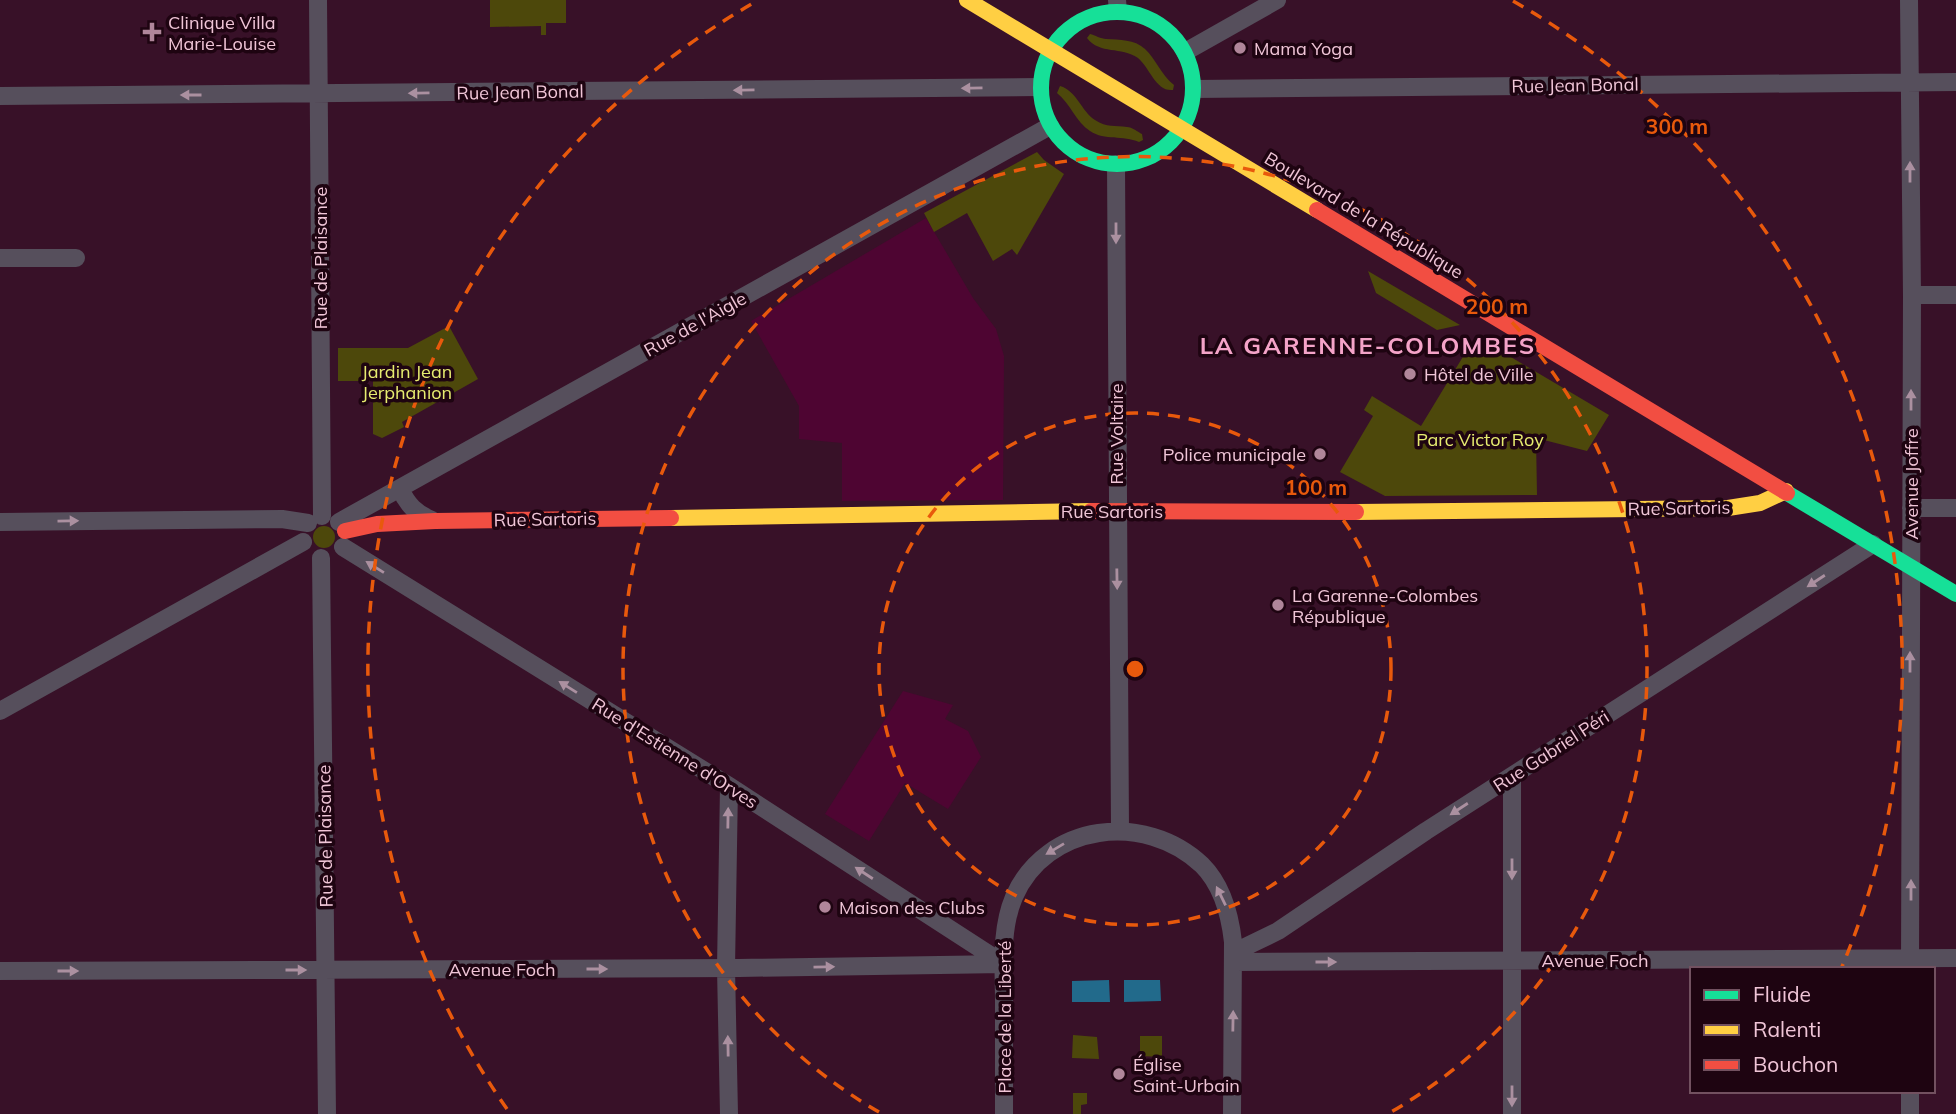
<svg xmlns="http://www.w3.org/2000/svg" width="1956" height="1114" font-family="Mulish,sans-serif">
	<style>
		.built { fill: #4e0532 }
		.green { fill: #4d480b }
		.water { fill: #226a8b }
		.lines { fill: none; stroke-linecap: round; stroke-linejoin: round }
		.street { stroke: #564f5c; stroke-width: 18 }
		.fast { stroke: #16e098; stroke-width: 16 }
		.slow { stroke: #ffcf43; stroke-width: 16 }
		.jam { stroke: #f24e42; stroke-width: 16 }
		.oneway { fill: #ab90a0 }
		.ring { fill: none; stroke: #e8590c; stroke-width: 3.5; stroke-dasharray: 12 9 }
		.poi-dot { fill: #b0869a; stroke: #1e0411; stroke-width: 2.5 }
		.labels { text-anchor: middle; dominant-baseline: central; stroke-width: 7; stroke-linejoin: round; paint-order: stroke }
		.poi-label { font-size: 18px; fill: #f0c5d7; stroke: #1e0411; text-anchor: start }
		.street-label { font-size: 18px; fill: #f0c5d7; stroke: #1e0411 }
		.park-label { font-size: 18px; fill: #e7ec70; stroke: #1e0411 }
		.district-label { font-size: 24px; font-weight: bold; letter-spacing: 2px; fill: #f4a3c8; stroke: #1e0411 }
		.centre { fill: #e8590c; stroke: #1e0411; stroke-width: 3.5 }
		.ring-label { font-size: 21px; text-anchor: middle; font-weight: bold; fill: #e8590c; stroke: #1e0411; stroke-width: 7; stroke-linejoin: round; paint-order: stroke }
	</style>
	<rect width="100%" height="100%" fill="#381128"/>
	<path class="built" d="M926 218 973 298 996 329 1004 356 1003 500 842 501V443L799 439V406L751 321Z
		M903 691 953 705 945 719 968 731 981 757 948 809 905 783 869 841 825 814Z"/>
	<path class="green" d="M490 0H566V23H546V35H541V26L490 27Z
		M1090 34C1095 35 1101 39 1106 39 1120 40 1134 39 1145 49 1156 59 1161 75 1174 85L1173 90C1156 92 1150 68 1138 58 1121 46 1100 55 1087 38Z
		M1060 86C1077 91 1081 111 1095 120 1107 128 1115 125 1127 127 1132 127 1138 132 1142 134L1143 140 1139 142C1123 135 1105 141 1090 131 1076 122 1070 103 1057 93Z
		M1037 152 1044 160 1064 174 1017 255 1012 249 993 261 967 213 934 232 924 213Z
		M1368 271 1460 325 1437 330 1376 293Z
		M449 326 478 379 402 422 404 427 382 438 373 434V381H338V348H408Z
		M1499 350 1609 415 1587 451 1536 438 1537 495 1385 496 1340 472 1373 416 1364 410 1372 396 1421 426 1464 355Z
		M313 537a11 11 0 1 1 22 0a11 11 0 1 1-22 0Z
		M1073 1035 1097 1037 1099 1059 1072 1058Z
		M1140 1036H1162V1057L1140 1056Z
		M1073 1093H1087V1104L1081 1105V1114H1073Z"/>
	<path class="water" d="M1109 980 1110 1002H1072V981Z
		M1124 980H1160L1161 1001 1124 1002Z"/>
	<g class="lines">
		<path class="street" d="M318 0 322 516
			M1117 0 1118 11
			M1909 0 1912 295 1910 969
			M1185 52 1277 0
			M1194 89 1956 82
			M0 96 1040 87
			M1116 164 1120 830
			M0 258H76
			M1912 295H1956
			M400 489C408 505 415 513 432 520
			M1911 508H1956
			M0 522 282 519 308 523
			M339 522 1050 126
			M343 547 729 786 1004 964
			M321 558 327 1114
			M0 711 303 542
			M1512 776V1114
			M729 786 726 968 729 1114
			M1234 962 1245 947 1278 931 1426 831 1873 544
			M1234 962 1956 958
			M0 971 739 968 1004 964
			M1910 1091V1114
			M1004 1114C1004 1077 1004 1040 1004 1002 1004 968 1000 930 1014 897 1046 823 1145 811 1202 865 1222 885 1230 915 1233 942L1232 1114"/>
		<path class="fast" d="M1041 88a76 76 0 1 1 152 0a76 76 0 1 1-152 0Z
			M1787 493 1956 594"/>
		<path class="slow" d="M967 0 1317 210
			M1356 512 1728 508 1760 503 1786 491
			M671 518 1091 511"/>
		<path class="jam" d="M1317 210 1787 493
			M1091 511 1356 512
			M345 531 377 524 435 521 671 518"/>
	</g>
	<defs><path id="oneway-solid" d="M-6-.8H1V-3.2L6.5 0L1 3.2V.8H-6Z" transform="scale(1.75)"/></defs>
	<g class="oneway">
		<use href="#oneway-solid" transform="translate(972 88) rotate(179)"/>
		<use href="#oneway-solid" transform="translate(744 90) rotate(179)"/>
		<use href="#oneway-solid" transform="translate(419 93) rotate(179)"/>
		<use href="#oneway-solid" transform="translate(191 95) rotate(180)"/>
		<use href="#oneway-solid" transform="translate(1910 172) rotate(-90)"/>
		<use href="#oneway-solid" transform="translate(1116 233) rotate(90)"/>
		<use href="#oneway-solid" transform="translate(1911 400) rotate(-90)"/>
		<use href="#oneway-solid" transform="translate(68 521) rotate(-1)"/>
		<use href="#oneway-solid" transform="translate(375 567) rotate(-148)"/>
		<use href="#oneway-solid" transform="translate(1117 579) rotate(89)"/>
		<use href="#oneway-solid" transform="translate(1816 581) rotate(147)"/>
		<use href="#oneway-solid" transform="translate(1910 662) rotate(-90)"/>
		<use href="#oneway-solid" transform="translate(568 687) rotate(-148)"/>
		<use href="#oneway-solid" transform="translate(1459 809) rotate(147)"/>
		<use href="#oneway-solid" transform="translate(728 818) rotate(-89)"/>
		<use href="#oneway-solid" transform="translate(1055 849) rotate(149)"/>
		<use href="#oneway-solid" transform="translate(1512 869) rotate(90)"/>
		<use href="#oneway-solid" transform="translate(864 873) rotate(-147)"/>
		<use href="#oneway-solid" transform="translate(1911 890) rotate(-90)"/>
		<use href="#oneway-solid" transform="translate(1221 896) rotate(-116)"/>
		<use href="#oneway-solid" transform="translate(1326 962)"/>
		<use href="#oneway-solid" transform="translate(824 967) rotate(-1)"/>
		<use href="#oneway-solid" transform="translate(597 969)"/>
		<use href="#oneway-solid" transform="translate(296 970)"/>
		<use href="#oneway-solid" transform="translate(68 971)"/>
		<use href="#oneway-solid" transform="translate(1233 1021) rotate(-89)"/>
		<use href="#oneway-solid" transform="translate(728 1046) rotate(-91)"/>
		<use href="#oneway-solid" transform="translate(1512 1096) rotate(90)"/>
	</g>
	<g class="ring">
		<circle cx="1135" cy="669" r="256"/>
		<path d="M879 1112A512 512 0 1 1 1391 1112"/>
		<path d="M507 1109A767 767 0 0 1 757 1M1513 1A767 767 0 0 1 1841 969"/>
	</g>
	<g class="poi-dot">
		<path d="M148.5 21.5h7v7h7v7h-7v7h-7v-7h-7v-7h7z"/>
		<circle cx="1240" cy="48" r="7"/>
		<circle cx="1410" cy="374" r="7"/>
		<circle cx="1320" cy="454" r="7"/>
		<circle cx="1278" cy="605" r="7"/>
		<circle cx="825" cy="907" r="7"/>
		<circle cx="1119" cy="1074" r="7"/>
	</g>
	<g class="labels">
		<g class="poi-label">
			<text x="168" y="22">Clinique Villa<tspan x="168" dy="21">Marie-Louise</tspan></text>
			<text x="1254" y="48">Mama Yoga</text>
			<text x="1424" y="374">Hôtel de Ville</text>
			<text x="1306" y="454" text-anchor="end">Police municipale</text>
			<text x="1292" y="595">La Garenne-Colombes<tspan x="1292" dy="21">République</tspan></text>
			<text x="839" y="907">Maison des Clubs</text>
			<text x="1133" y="1064">Église<tspan x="1133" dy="21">Saint-Urbain</tspan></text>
		</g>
		<g class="street-label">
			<text transform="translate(1575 85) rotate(-1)">Rue Jean Bonal</text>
			<text transform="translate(520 92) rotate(-1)">Rue Jean Bonal</text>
			<text transform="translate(1364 215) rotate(31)">Boulevard de la République</text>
			<text transform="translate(320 258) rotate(-90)">Rue de Plaisance</text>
			<text transform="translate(695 324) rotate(-29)">Rue de l'Aigle</text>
			<text transform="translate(1116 434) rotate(-90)">Rue Voltaire</text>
			<text transform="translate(1911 484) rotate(-90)">Avenue Joffre</text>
			<text transform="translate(1679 508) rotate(-1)">Rue Sartoris</text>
			<text x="1112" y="511">Rue Sartoris</text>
			<text transform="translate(545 519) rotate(-1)">Rue Sartoris</text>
			<text transform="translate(1551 751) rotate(-33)">Rue Gabriel Péri</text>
			<text transform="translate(675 753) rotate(32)">Rue d'Estienne d'Orves</text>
			<text transform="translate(325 836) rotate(-91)">Rue de Plaisance</text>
			<text x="1595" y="960">Avenue Foch</text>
			<text x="502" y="969">Avenue Foch</text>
			<text transform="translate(1004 1017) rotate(-90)">Place de la Liberté</text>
		</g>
		<g class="park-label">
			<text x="407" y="371">Jardin Jean<tspan x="407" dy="21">Jerphanion</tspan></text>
			<text x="1480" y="439">Parc Victor Roy</text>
		</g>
		<g class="district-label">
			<text x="1368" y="345">LA GARENNE-COLOMBES</text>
		</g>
	</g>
	<circle cx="1135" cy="669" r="10" class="centre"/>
	<g class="ring-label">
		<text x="1677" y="134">300 m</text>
		<text x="1497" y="314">200 m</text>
		<text x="1316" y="495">100 m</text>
	</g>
	<rect x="1690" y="967" width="245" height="126" fill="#1e0411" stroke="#725160" stroke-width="2"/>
	<rect x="1704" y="990" width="35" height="10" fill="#16e098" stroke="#725160" stroke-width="2"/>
	<text x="1753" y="1002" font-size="21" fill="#f0c5d7">Fluide</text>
	<rect x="1704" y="1025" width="35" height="10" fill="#ffcf43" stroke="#725160" stroke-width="2"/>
	<text x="1753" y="1037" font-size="21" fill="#f0c5d7">Ralenti</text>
	<rect x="1704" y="1060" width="35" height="10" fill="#f24e42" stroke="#725160" stroke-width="2"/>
	<text x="1753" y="1072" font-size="21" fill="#f0c5d7">Bouchon</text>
</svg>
